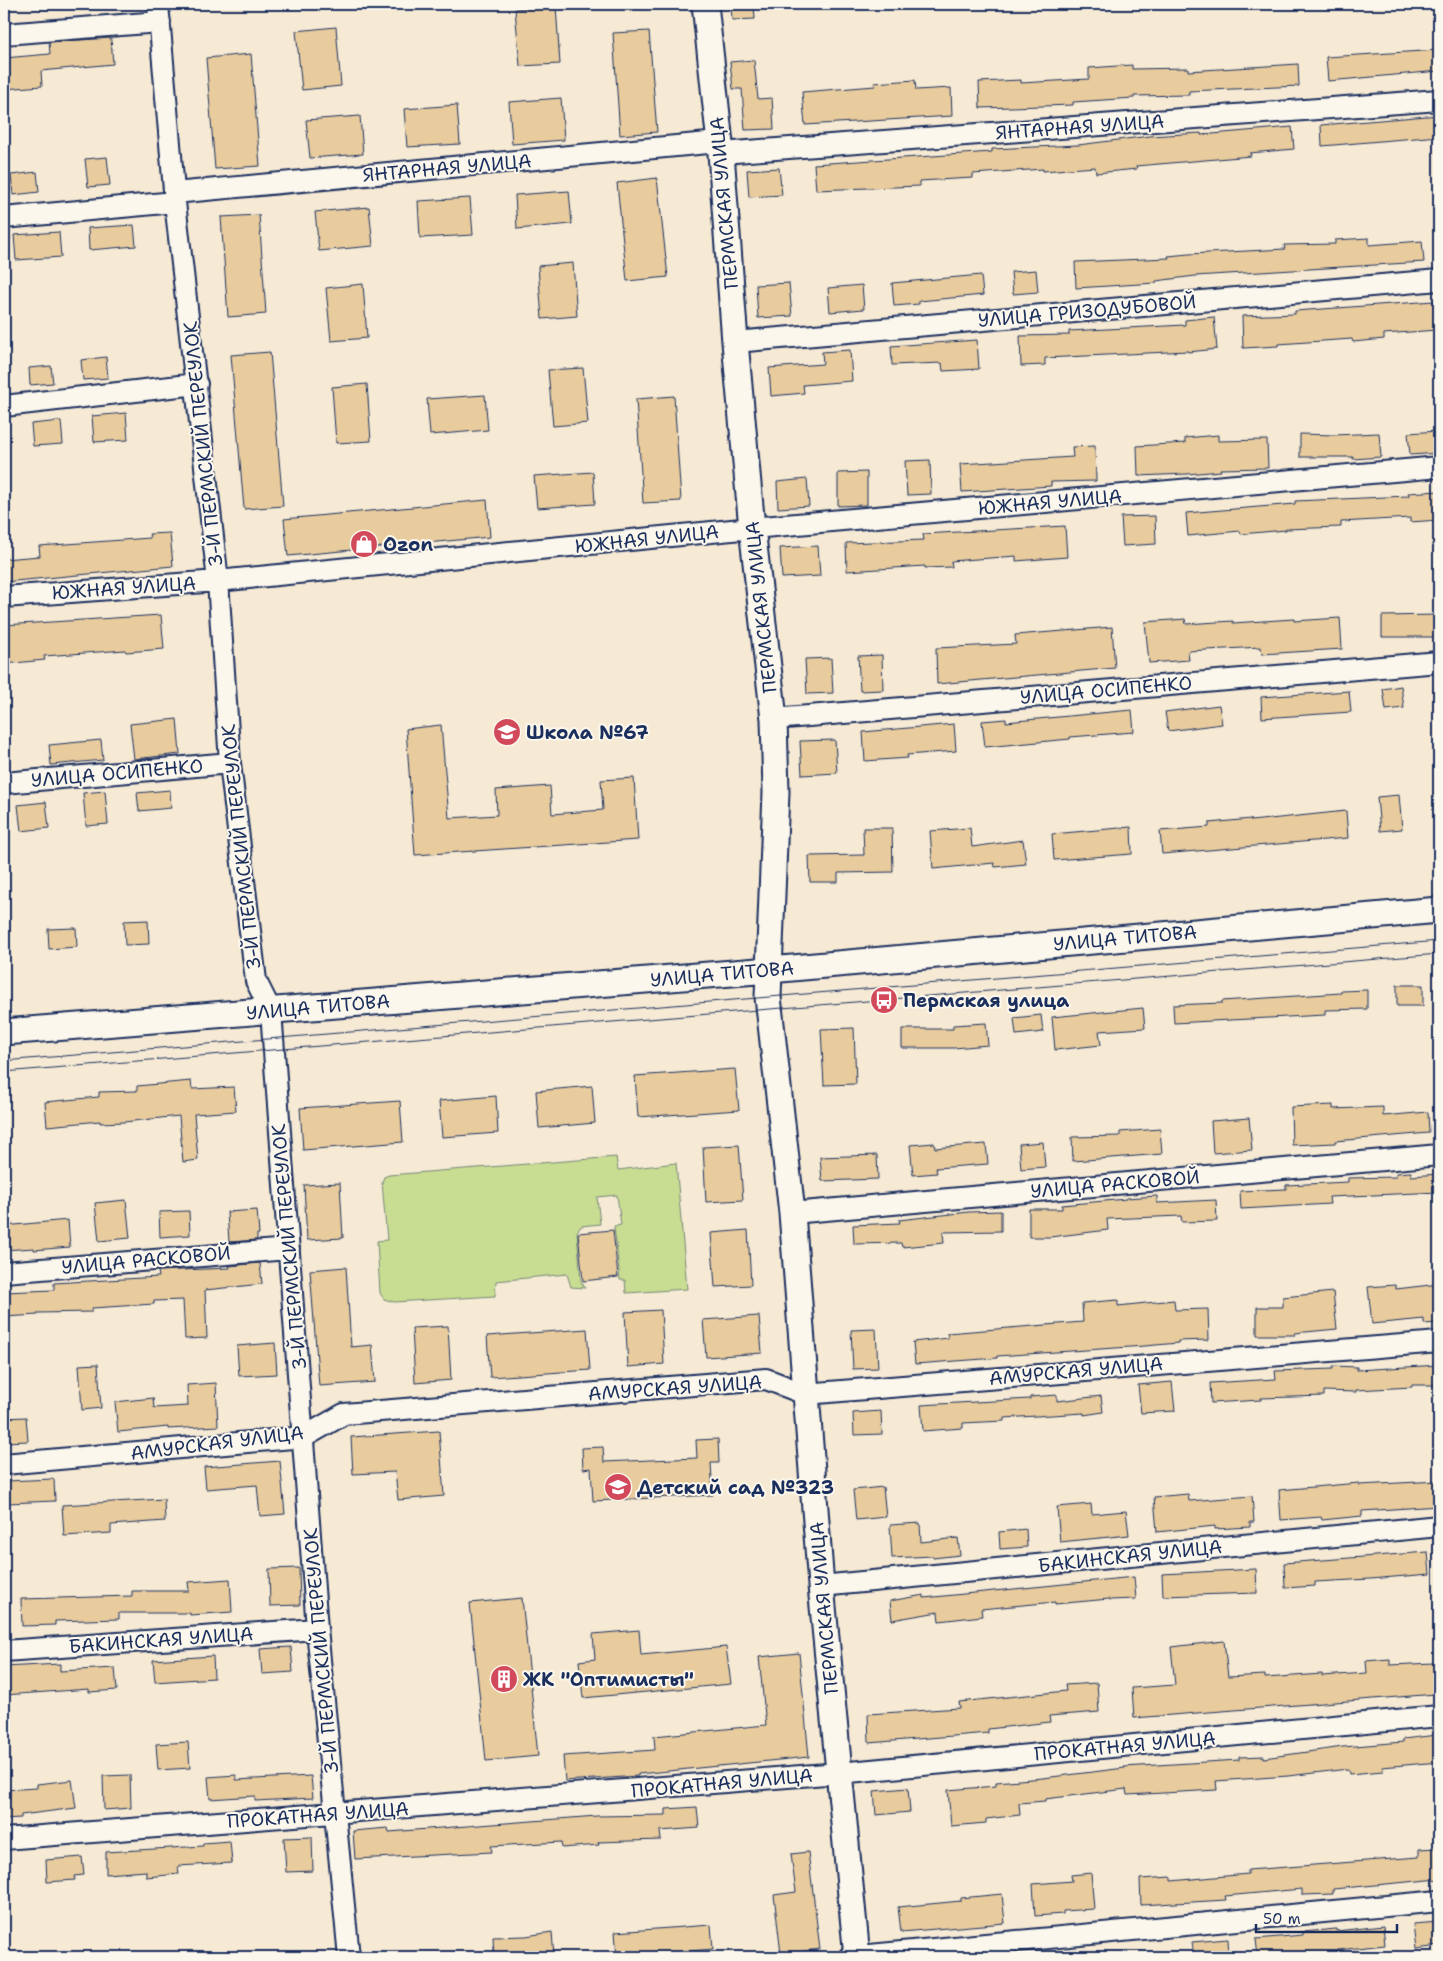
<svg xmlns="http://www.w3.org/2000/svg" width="1443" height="1961" font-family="'Shantell Sans',sans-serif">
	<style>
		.green { fill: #c9dd92; stroke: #728678 }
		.building { fill: #e9cc9d; stroke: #1b2f5e }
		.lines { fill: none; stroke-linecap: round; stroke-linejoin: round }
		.minor-casing { stroke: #1b2f5e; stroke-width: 24 }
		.tertiary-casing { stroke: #1b2f5e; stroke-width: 29 }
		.minor { stroke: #fbf7ec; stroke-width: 20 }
		.tertiary { stroke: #fbf7ec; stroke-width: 25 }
		.tram { stroke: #1b2f5e; stroke-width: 1 }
		.labels { text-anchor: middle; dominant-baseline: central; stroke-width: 4; stroke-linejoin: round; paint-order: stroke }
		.street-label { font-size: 19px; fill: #1b2f5e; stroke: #fbf7ec }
		.poi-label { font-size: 19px; font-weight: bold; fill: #1b2f5e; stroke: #fbf7ec; text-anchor: start }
	</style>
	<rect width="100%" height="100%" fill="#f6ead4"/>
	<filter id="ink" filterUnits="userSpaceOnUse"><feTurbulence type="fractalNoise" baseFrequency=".02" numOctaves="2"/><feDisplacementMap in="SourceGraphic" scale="10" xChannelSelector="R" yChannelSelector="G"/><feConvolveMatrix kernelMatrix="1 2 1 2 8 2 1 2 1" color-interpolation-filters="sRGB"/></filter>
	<g filter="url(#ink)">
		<path class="green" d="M616 1157 618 1170 676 1163 687 1289 626 1293 625 1280H620L614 1226 621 1225 617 1195 597 1197 600 1224 581 1226 577 1232 581 1281 585 1288 571 1287 567 1274 496 1281 495 1296 394 1302 384 1299 380 1293 377 1241 387 1240 382 1182 384 1177 389 1175Z"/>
		<path class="building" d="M731 4H754L755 19 732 20Z
			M556 6 560 64 520 66 515 9Z
			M336 27 341 86 302 90 296 31Z
			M649 31 657 132 620 135 613 33Z
			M111 38 113 64 41 71 42 86 4 89V58L50 54 49 42Z
			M1439 50V71L1328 81 1326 57Z
			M251 54 260 166 215 169 206 58Z
			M754 60 758 99 772 98 774 129 745 130 742 89H733L730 62Z
			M1298 64 1299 86 1189 91V95L1134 96V98L1073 102V105L980 108 979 82 1021 80V83L1089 79V68L1132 65V69L1188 68V71Z
			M915 80 916 90 951 88 952 116 805 125 802 92 875 86 874 83Z
			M561 98 564 140 512 144 509 102Z
			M457 105 460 144 407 147 404 109Z
			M1439 115V136L1322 146 1321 125Z
			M360 116 363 154 310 158 306 120Z
			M1292 127 1294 149 1250 153 1251 156 1136 166 1137 169 1096 173 1095 167 1043 171V169L973 174V178L919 181 920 186 816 190 814 164 992 152V149L1078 145 1150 136 1201 133V135Z
			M107 157 110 185 88 187 85 159Z
			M779 168 782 195 749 197 747 170Z
			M37 172 39 192 13 195 11 175Z
			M657 178 668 277 627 281 617 183Z
			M569 191 572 224 517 229 515 195Z
			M470 198 473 235 420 238 418 201Z
			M369 207 373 246 319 251 315 212Z
			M259 215 266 314 228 317 221 217Z
			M134 225 136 246 89 250 88 228Z
			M59 232 61 257 16 260 14 235Z
			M1369 238V245L1422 241 1424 262 1195 276 1156 281V283L1076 288 1075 262 1169 258 1168 256 1189 254 1285 249 1284 245 1335 244V240Z
			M573 263 577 316 542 319 538 266Z
			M1036 270 1038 292 1013 294 1011 272Z
			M981 275 983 295 919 301V304L894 306 892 283Z
			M789 283 792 316 758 318 756 285Z
			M363 284 367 338 331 341 326 288Z
			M862 285 864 309 830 312 828 288Z
			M1434 301 1437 330 1384 334V339L1353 342 1352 339 1278 344V346L1243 348 1242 316 1295 314V311Z
			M1214 317 1217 349 1188 352V351L1045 358V365L1021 366 1020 336 1069 335V331L1185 325V320Z
			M977 340 979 369 943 371 942 363 892 365 891 346Z
			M850 350 852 381 803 385 804 393 771 396 769 368 823 364 822 352Z
			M270 352 283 506 244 509 231 355Z
			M106 357 108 378 83 380 81 360Z
			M51 366 53 383 30 385 29 368Z
			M583 368 588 423 553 426 548 370Z
			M367 384 371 441 336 443 332 387Z
			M485 395 488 430 430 435 427 399Z
			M674 396 681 501 643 503 636 399Z
			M126 413 128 440 94 442 92 416Z
			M61 421 63 444 33 446 31 424Z
			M1438 431 1439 453 1410 455 1408 433Z
			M1379 433 1381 457 1353 459V457H1300V434L1334 435Z
			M1218 435V441L1267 440 1268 468 1220 469 1221 471 1187 474 1138 476 1137 446 1185 443V438Z
			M1095 446 1096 481 1051 482V486L962 492 960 464 1073 457 1072 447Z
			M930 460 931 494 907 495 905 461Z
			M593 472 595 504 537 508 534 476Z
			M867 472V505L838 506V473Z
			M807 479 809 506 778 508 777 482Z
			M1439 491V520L1410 522V518L1341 522V527L1286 529V530L1241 534 1240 531 1188 536 1186 513 1295 504V501L1409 496 1408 493Z
			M487 500 490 537 288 556 284 519Z
			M1155 516 1156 544 1123 546 1121 517Z
			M1065 526 1067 557 1016 561V556L951 561 952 567 925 568V566L847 571 846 543 924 540 923 534Z
			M170 533 173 566 4 582V559L40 556 39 546 150 538 149 534Z
			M818 546 820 576 782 578 780 548Z
			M161 615 164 649 126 652 125 650 44 656 45 660 4 664V625Z
			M1439 615V637H1382V616Z
			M1340 618 1342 649 1262 654 1261 647 1188 651 1189 660 1149 663 1145 622 1185 619 1186 624 1233 621V623L1294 619V621Z
			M1112 627 1115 668 937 684 936 648 1016 644 1015 635Z
			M882 655 883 690 860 691 858 656Z
			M831 658 833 693 807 694 805 659Z
			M1401 686 1404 708 1386 710 1383 689Z
			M1349 691 1351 712 1262 718 1261 697Z
			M1219 705 1222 724 1168 731 1165 712Z
			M1132 710 1134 732 1070 737V739L985 747 982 721 1006 719V722Z
			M177 719 180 754 134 759 130 724Z
			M954 724 956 751 907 755 908 758 865 761 863 732Z
			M441 725 449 818 497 815 496 790 550 786 552 814 603 810 601 780 634 778 638 840 415 855 406 729Z
			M101 740 103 760 51 765 49 745Z
			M835 740 837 773 802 775 800 741Z
			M170 790 171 808 139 811 137 793Z
			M105 791 108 824 86 826 83 793Z
			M1399 795 1402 829 1380 831 1377 797Z
			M46 802 49 828 21 831 18 805Z
			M1346 811 1348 838 1162 854 1160 831 1209 827V823L1251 819V821Z
			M1131 827 1132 854 1054 860 1052 834Z
			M863 828H892L893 872 838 873V882H810L809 856 864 855Z
			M970 828 972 847 1023 840 1026 864 995 867 994 863 933 869 930 831Z
			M148 920 149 944 125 945 124 921Z
			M76 928 77 947 49 949 48 929Z
			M1397 985H1423V1006H1397Z
			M1367 990V1009L1325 1010V1015L1174 1023 1173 1005 1222 1003V1001L1341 993V991Z
			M1143 1008 1145 1028 1099 1031 1101 1045 1055 1050 1052 1017Z
			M1041 1015 1043 1032 1016 1035 1014 1018Z
			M986 1023 988 1045 954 1048H902V1029H953V1025Z
			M854 1028 856 1084 824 1085 821 1029Z
			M735 1069 739 1110 638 1117 635 1076Z
			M191 1081 192 1089 234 1087 236 1111 194 1114 198 1160 183 1162 179 1116 124 1122 100 1123V1121L47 1126 45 1102 99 1097V1092L137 1091V1086Z
			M592 1086 595 1123 539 1128 536 1091Z
			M496 1096 498 1133 442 1137 439 1101Z
			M400 1101 403 1142 303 1150 300 1108Z
			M1333 1105V1109L1383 1107V1116L1428 1112 1429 1133 1335 1141V1143L1292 1145 1291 1107Z
			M1249 1118 1252 1150 1213 1153 1211 1121Z
			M1160 1129 1162 1154 1073 1161 1072 1137 1120 1136V1132Z
			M1043 1142 1045 1167 1021 1169 1019 1144Z
			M934 1143 935 1148 986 1144 988 1164 936 1168 937 1173 913 1175 910 1145Z
			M739 1145 743 1200 706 1202 703 1147Z
			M877 1155 878 1179 822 1181 820 1157Z
			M1411 1172V1176L1439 1174V1192L1329 1197 1330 1204 1241 1209 1240 1191 1286 1189V1185L1348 1182V1178L1396 1177V1173Z
			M340 1183 343 1238 307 1240 304 1185Z
			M1157 1196V1203L1216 1200 1217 1221 1182 1222 1181 1216 1107 1219 1108 1230 1050 1237H1029V1209H1062V1205L1126 1199V1198Z
			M126 1200 130 1238 99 1241 95 1203Z
			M257 1210 259 1234H257V1240L229 1242 227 1212Z
			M189 1211 190 1235 160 1237 159 1212Z
			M1001 1211V1231L943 1232 944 1243 902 1247 901 1243 854 1244 853 1225 900 1223 899 1220 969 1212Z
			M68 1220 70 1247 34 1250V1248L4 1250V1226Z
			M613 1230 618 1277 583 1281 578 1233Z
			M748 1230 751 1285 715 1287 711 1233Z
			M260 1263 262 1284 205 1290 207 1338 185 1339 183 1300 154 1301V1304L92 1308V1312L38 1313V1315L4 1317V1292L54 1290V1283L159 1277 158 1271 230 1268 229 1266Z
			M346 1267 351 1347 372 1345 375 1382 319 1386 310 1270Z
			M1439 1284V1323L1424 1324V1319L1372 1324 1368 1287 1395 1285 1396 1289Z
			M1333 1292 1337 1329 1295 1333V1335H1257V1307H1283V1297Z
			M1118 1300V1306L1174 1300 1175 1310 1208 1309 1209 1340 1178 1341V1343L1145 1346 997 1356V1358L915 1364 913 1342 948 1338 947 1333 1083 1322 1082 1303Z
			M661 1310 664 1364 628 1367 625 1312Z
			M759 1316 762 1353 706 1357 703 1320Z
			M448 1326 451 1380 415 1383 412 1328Z
			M587 1329 590 1370 490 1377 487 1336Z
			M876 1329 878 1368 853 1369 851 1330Z
			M275 1343 277 1374 239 1376 237 1346Z
			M98 1364 101 1408 82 1410 79 1365Z
			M1439 1365V1385H1412V1387L1356 1390V1392L1324 1391V1396L1261 1398V1400L1211 1403 1210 1383 1276 1379 1275 1371 1333 1369V1366L1357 1367V1370Z
			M1172 1382 1175 1411 1141 1413 1138 1385Z
			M216 1383 218 1426 168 1429V1427L118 1432 115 1402 153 1398 154 1408 188 1406 187 1385Z
			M1057 1395V1401L1101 1396 1103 1412 1084 1415V1413L1004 1418V1421L963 1423V1428L923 1431 921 1405 1030 1399V1397Z
			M881 1411 882 1434 854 1435 853 1413Z
			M26 1417 28 1441 4 1442V1418Z
			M439 1431 444 1496 398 1500 395 1472 353 1474 351 1437Z
			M718 1439 719 1463H711L713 1495 593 1501 591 1468 583 1469 582 1448 603 1447 604 1462 697 1458 696 1440Z
			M280 1461 285 1514 260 1516 257 1485 206 1489 204 1467Z
			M54 1479 55 1501 7 1503 6 1481Z
			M1439 1481V1506L1362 1511V1516L1322 1520 1321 1517 1281 1520 1279 1490 1359 1483V1485Z
			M883 1487 886 1517 856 1520 853 1490Z
			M1188 1494 1189 1501 1252 1496 1254 1522H1250V1527L1215 1529V1526L1157 1532 1154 1497Z
			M164 1499 165 1521 111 1525V1533L64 1536 62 1505Z
			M1091 1504 1092 1514 1126 1511 1129 1535 1060 1542 1057 1507Z
			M920 1523 921 1542 958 1538 960 1555 933 1558V1556L892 1558 890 1525Z
			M1026 1529 1027 1547 1000 1549 999 1532Z
			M1428 1552 1430 1574 1370 1579 1315 1582V1586L1285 1588 1284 1563Z
			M299 1568 300 1605 270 1606 269 1569Z
			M1256 1569 1257 1593 1163 1596 1162 1574Z
			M1134 1577 1136 1599 1110 1600 1109 1599 1055 1604V1602L981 1609 982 1616 939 1621 938 1612 892 1620 890 1601 924 1595V1598Z
			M230 1579 232 1612 190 1615V1613H119V1619L55 1621V1625L22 1626 21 1599 132 1596V1591H189L188 1582Z
			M522 1598 538 1756 486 1761 470 1603Z
			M639 1630 641 1655 726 1647 731 1684 583 1698 579 1661 595 1659 593 1634Z
			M1224 1641 1228 1677 1265 1675V1678L1322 1674V1676L1367 1673 1366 1661 1390 1659V1665L1434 1663 1436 1694 1134 1718 1132 1688 1175 1685 1171 1647Z
			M291 1647 293 1672 262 1674 260 1649Z
			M799 1653 809 1757 638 1774V1776L565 1781 563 1756 655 1750 654 1736 766 1725 759 1657Z
			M213 1656 214 1678 155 1682 153 1660Z
			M60 1664V1671L115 1668 117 1690 89 1692V1689L4 1695V1667Z
			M1097 1683 1099 1712 1049 1716 1050 1722 988 1729V1733L869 1743 868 1714 960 1708 959 1702 1066 1691 1065 1685Z
			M1437 1735 1439 1762 1382 1767 1383 1771 1349 1774 1348 1769 1288 1776 1216 1781 1217 1790 1127 1795 1126 1789 1045 1799V1801L1019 1803 1020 1815 986 1819V1823L951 1826 948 1790 996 1786V1782L1043 1778 1125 1768 1124 1767 1239 1760V1757L1264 1756V1758L1343 1747 1403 1742V1739Z
			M188 1742 190 1768 158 1770 156 1744Z
			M130 1775 131 1808 104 1810 103 1776Z
			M236 1775V1780L311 1776 313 1798 255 1801V1796L210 1799 208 1777Z
			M72 1780 76 1808 21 1815V1818L4 1819V1790L37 1788V1784Z
			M908 1788 910 1812 876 1815 874 1791Z
			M697 1807 699 1828 660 1831 661 1840 598 1842 599 1845 562 1848 561 1842 491 1846 492 1852 355 1859 353 1831 388 1828 389 1832 597 1816 666 1815V1809Z
			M312 1837 313 1871 286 1872 284 1838Z
			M230 1841 232 1863 178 1866 179 1874 146 1877V1871L106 1874V1852L203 1846V1843Z
			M1439 1848V1879L1333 1889V1894L1302 1895V1889L1225 1896 1226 1900 1141 1905 1140 1879 1171 1877V1881L1248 1874V1870L1419 1857V1849Z
			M808 1852 820 1949 781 1954 774 1895 796 1892 791 1854Z
			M82 1857 84 1875 74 1876 75 1880 47 1882 46 1860Z
			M1091 1873 1094 1909 1063 1911V1914L1035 1916 1033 1884 1072 1881 1071 1875Z
			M1002 1894 1005 1923 901 1932 898 1907 961 1901V1898Z
			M1439 1922V1946L1416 1949 1413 1924Z
			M711 1925 713 1949 654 1954V1957H617L615 1932Z
			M1383 1926 1385 1945 1338 1950V1957H1305V1953L1258 1957 1256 1939 1303 1935V1932L1336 1929V1931Z
			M552 1932 554 1957H494L493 1937 526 1936Z
			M1228 1939 1229 1957H1194L1192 1942Z"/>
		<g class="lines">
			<g class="minor-casing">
				<path id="minor" d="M158 4 175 202 218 581 230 763 256 981 271 1011 317 1629 349 1957
					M4 34 160 22
					M721 153 1439 100
					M174 193 719 142
					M4 218 175 202
					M735 342 1439 280
					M4 406 197 384
					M4 597 218 581 752 528 1439 467
					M774 719 1439 662
					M4 783 230 763
					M792 1213 1439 1155
					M4 1272 289 1249
					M4 1464 304 1437 344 1414 766 1379 805 1394 1439 1342
					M821 1586 1439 1526
					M4 1651 317 1629
					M4 1839 839 1773 1439 1716
					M849 1957 1439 1901"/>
			</g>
			<g class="tertiary-casing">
				<path id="tertiary" d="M705 4 721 153 735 342 752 528 774 719 776 792 768 997 792 1213 821 1586 857 1957
					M4 1032 770 970 1439 910"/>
			</g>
			<use href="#minor" class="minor"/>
			<use href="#tertiary" class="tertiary"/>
			<path class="tram" d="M4 1061 1439 941
				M4 1072 1439 954"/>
		</g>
	</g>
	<defs>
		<g id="shop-disc" transform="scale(1.4375)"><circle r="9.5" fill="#d1495b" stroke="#fbf7ec"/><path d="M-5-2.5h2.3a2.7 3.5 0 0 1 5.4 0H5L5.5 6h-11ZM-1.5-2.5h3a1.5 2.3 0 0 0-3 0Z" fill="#fff"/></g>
		<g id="school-disc" transform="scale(1.4375)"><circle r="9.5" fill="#d1495b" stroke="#fbf7ec"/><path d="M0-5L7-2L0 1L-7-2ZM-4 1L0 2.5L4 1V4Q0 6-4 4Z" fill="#fff"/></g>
		<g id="bus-disc" transform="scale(1.4375)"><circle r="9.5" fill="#d1495b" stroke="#fbf7ec"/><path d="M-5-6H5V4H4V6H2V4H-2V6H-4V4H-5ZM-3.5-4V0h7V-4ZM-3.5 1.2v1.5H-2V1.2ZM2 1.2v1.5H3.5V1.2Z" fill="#fff"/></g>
		<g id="building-disc" transform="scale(1.4375)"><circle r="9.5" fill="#d1495b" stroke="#fbf7ec"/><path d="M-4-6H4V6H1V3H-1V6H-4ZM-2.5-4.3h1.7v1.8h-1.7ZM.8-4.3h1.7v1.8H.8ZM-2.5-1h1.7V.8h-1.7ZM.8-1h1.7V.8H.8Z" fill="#fff"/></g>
	</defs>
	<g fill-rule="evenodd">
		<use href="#shop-disc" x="364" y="544"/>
		<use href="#school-disc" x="507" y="732"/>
		<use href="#bus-disc" x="884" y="1000"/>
		<use href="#school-disc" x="618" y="1487"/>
		<use href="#building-disc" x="504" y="1679"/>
	</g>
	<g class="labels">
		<g class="street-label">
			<text transform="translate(1080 127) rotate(-4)">ЯНТАРНАЯ УЛИЦА</text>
			<text transform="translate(447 168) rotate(-5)">ЯНТАРНАЯ УЛИЦА</text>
			<text transform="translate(724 203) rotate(-95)">ПЕРМСКАЯ УЛИЦА</text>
			<text transform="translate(1087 311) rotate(-5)">УЛИЦА ГРИЗОДУБОВОЙ</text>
			<text transform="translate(203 444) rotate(-96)">3-Й ПЕРМСКИЙ ПЕРЕУЛОК</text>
			<text transform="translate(1050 502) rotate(-5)">ЮЖНАЯ УЛИЦА</text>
			<text transform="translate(647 539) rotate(-6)">ЮЖНАЯ УЛИЦА</text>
			<text transform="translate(124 588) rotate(-4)">ЮЖНАЯ УЛИЦА</text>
			<text transform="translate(761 607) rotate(-96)">ПЕРМСКАЯ УЛИЦА</text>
			<text transform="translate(1106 690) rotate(-5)">УЛИЦА ОСИПЕНКО</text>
			<text transform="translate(117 773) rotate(-5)">УЛИЦА ОСИПЕНКО</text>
			<text transform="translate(241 847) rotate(-96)">3-Й ПЕРМСКИЙ ПЕРЕУЛОК</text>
			<text transform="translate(1125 938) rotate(-5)">УЛИЦА ТИТОВА</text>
			<text transform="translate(722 974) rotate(-5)">УЛИЦА ТИТОВА</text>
			<text transform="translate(318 1007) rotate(-5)">УЛИЦА ТИТОВА</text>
			<text transform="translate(1115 1184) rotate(-5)">УЛИЦА РАСКОВОЙ</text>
			<text transform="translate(289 1247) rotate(-95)">3-Й ПЕРМСКИЙ ПЕРЕУЛОК</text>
			<text transform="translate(146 1260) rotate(-5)">УЛИЦА РАСКОВОЙ</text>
			<text transform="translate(1076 1371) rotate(-5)">АМУРСКАЯ УЛИЦА</text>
			<text transform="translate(675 1388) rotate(-4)">АМУРСКАЯ УЛИЦА</text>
			<text transform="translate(217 1443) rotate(-7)">АМУРСКАЯ УЛИЦА</text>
			<text transform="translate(1130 1556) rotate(-6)">БАКИНСКАЯ УЛИЦА</text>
			<text transform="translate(824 1608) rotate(-95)">ПЕРМСКАЯ УЛИЦА</text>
			<text transform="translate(161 1640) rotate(-4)">БАКИНСКАЯ УЛИЦА</text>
			<text transform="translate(321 1651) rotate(-95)">3-Й ПЕРМСКИЙ ПЕРЕУЛОК</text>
			<text transform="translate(1125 1746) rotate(-5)">ПРОКАТНАЯ УЛИЦА</text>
			<text transform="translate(722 1783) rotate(-5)">ПРОКАТНАЯ УЛИЦА</text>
			<text transform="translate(318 1815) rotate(-4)">ПРОКАТНАЯ УЛИЦА</text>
		</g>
		<g class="poi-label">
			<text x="383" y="544">Ozon</text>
			<text x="526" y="732">Школа №67</text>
			<text x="903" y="1000">Пермская улица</text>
			<text x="637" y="1487">Детский сад №323</text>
			<text x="523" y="1679">ЖК "Оптимисты"</text>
		</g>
	</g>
	<rect width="1443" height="1961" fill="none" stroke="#fbf7ec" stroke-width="20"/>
	<rect x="10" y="10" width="1423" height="1941" fill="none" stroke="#1b2f5e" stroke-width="2" filter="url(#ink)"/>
	<path d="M1256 1924v8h141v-8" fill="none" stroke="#1b2f5e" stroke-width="2.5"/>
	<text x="1263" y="1924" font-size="15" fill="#1b2f5e" stroke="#fbf7ec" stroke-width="4" paint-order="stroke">50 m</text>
</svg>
